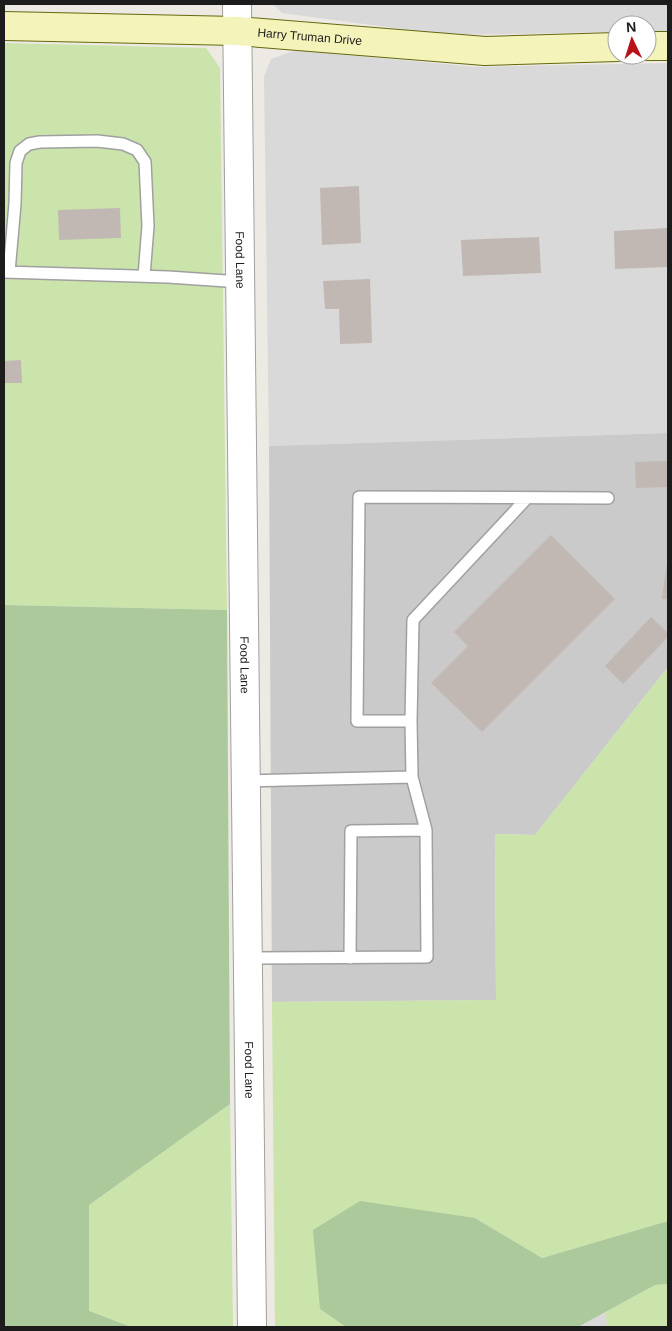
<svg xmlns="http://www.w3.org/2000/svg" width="672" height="1331" font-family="Helvetica,sans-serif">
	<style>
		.residential { fill: #dad9d9 }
		.religious { fill: #cacaca }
		.grass { fill: #cae4ac }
		.forest { fill: #abc99a }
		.building { fill: #c1b8b3 }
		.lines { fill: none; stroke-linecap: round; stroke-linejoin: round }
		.service-casing { stroke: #a0a0a0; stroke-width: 14 }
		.tertiary-casing { stroke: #a0a0a0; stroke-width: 30 }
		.secondary-casing { stroke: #64690d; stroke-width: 30 }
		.service { stroke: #fff; stroke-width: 11 }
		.tertiary { stroke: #fff; stroke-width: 28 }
		.secondary { stroke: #f4f4ba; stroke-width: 28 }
		.labels { text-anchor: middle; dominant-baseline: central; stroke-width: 4.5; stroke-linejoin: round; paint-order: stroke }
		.street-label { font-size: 12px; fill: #1c1c1c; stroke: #fff }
	</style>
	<rect width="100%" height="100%" fill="#ede9e3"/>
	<path class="residential" d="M273 4H668V32H647V25H617V32L446 35 282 13Z
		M296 50 476 67 668 63V433L269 446 264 77 271 59Z
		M606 1312 607 1327H578Z"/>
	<path class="religious" d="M668 433V667L535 835 495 834 496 1000 272 1002 269 446Z"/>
	<path class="grass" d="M4 43 206 48 220 68 227 610 4 605Z
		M668 667V1221L542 1258 475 1218 320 1309 346 1327H275L272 1002 496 1000 495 834 535 835Z
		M230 1104 233 1327H131L89 1312V1205Z
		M668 1284V1327H607L606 1312 655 1285Z"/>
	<path class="forest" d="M4 605 227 610 230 1104 89 1205V1311L131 1327H4Z
		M360 1201 475 1218 542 1258 668 1221V1284L655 1285 578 1327H346L320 1309 313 1230Z"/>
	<path class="building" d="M359 186 361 243 322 245 320 188Z
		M120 208 121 238 59 240 58 210Z
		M668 228V267L615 269 614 231Z
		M539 237 541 273 463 276 461 240Z
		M370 279 372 343 340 344 339 309H325L323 281Z
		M21 360 22 383H4V361Z
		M667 461 668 487 636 488 635 462Z
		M551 535 615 599 482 732 431 683 468 646 454 632Z
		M667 562H668V599H662Z
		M651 617 668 633V637L623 684 605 666Z"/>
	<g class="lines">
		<g class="service-casing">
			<path id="service" d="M4 272 168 277 241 282
				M9 272 15 204 16 163 20 151 29 144 40 142 97 141 123 144 137 150 145 162 148 226 144 276
				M411 721 413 620 527 498
				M246 781 412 777
				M248 958 427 957 426 830 412 777 411 721H357L359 497 608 498
				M350 958 351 831 426 830"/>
		</g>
		<g class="tertiary-casing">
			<g id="tertiary">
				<path id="s1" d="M237 4 252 1327"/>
			</g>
		</g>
		<g class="secondary-casing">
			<g id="secondary">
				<path id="s2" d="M4 26 237 31 485 51 617 47"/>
				<path d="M647 46H668"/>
			</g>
		</g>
		<use href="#service" class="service"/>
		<use href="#tertiary" class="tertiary"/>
		<use href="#secondary" class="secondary"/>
	</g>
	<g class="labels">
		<g class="street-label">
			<text stroke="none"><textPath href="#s2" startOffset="306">Harry Truman Drive</textPath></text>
			<text stroke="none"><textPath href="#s1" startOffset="256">Food Lane</textPath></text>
			<text stroke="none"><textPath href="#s1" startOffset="661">Food Lane</textPath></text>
			<text stroke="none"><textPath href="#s1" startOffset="1066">Food Lane</textPath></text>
		</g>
	</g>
	<rect width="672" height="1331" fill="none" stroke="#1c1c1c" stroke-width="10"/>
	<g transform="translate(632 40) rotate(356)"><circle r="24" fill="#ffffff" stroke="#a4a4a4"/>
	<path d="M0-4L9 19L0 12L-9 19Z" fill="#b90f18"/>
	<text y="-8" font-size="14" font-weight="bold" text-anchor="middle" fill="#1c1c1c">N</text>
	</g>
</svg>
